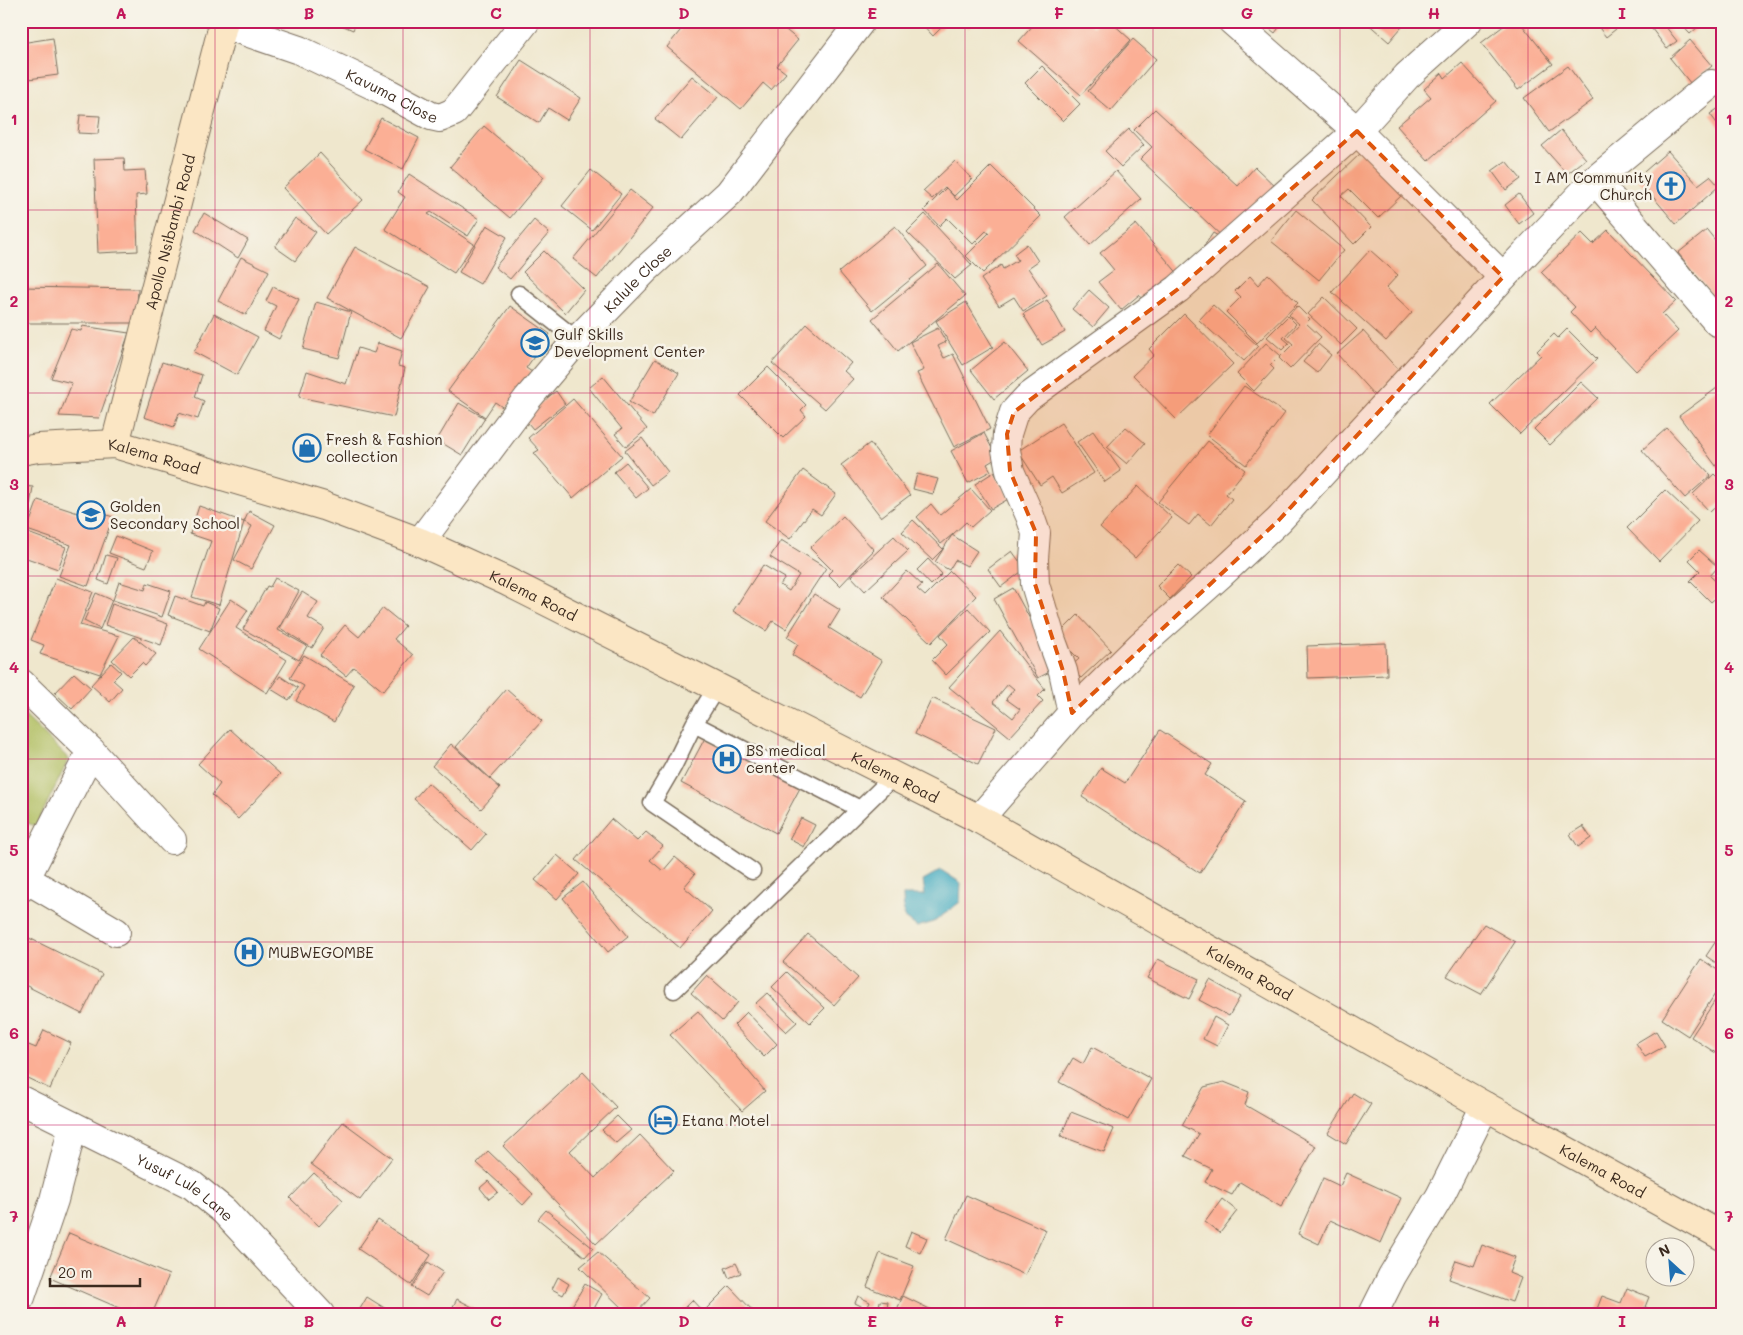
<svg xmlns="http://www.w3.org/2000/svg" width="1743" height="1335" font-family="Mali,sans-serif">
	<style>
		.green { fill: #afbd5f; stroke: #75743e }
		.water { fill: #42abc1; stroke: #3e6a70 }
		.building { fill: #fbaf95; fill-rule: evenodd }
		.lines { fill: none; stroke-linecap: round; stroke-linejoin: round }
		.lane-casing { stroke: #7a6c5b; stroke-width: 19 }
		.street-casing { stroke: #7a6c5b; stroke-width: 30 }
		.secondary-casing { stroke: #7a6c5b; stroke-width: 30 }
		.lane { stroke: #fff; stroke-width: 16 }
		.street { stroke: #fff; stroke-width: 28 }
		.secondary { stroke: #fbe6c4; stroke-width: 28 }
		.marked { fill: #df570d; fill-opacity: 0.2; stroke: #df570d; stroke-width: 4; stroke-dasharray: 10 6; stroke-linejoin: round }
		.grid { fill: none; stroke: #c2185b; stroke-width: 1; stroke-opacity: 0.55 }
		.labels { text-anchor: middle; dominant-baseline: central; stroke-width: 5; stroke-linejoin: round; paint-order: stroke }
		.street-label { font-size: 15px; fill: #3b2a1e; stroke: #f7f3e8 }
		.poi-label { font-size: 15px; fill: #3b2a1e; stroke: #f7f3e8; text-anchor: start }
		.neatline { fill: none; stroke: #c2185b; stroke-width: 2 }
		.grid-label { font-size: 16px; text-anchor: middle; font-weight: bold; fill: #c2185b }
	</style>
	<rect width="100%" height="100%" fill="#f7f3e8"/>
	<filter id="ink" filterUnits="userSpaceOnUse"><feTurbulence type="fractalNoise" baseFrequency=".02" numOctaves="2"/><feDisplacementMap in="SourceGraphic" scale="10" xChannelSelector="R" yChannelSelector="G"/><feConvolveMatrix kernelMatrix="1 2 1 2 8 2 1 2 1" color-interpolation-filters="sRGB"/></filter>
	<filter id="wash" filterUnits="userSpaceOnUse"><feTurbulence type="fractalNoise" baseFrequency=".0096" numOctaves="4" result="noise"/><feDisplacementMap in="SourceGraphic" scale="20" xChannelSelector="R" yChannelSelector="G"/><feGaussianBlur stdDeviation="1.12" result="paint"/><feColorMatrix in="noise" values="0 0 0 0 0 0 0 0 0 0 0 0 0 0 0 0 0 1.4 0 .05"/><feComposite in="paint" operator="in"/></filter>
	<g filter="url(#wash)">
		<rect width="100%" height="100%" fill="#efe7cd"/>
		<path class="green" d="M21 712 69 759 36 826 21 821Z"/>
		<path class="water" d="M941 870 961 883 960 902 934 922 917 927 904 917 903 895H925L923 880Z"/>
		<g id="blocks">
			<path class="building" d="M314 21H357L353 30 332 21 330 27Z
				M688 21H775L798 40 777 66 786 73 771 90 763 83 741 109 667 47Z
				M919 21H944L946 23 933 36Z
				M961 21H974L969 28Z
				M1037 21H1087L1093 27 1099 21H1110L1131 40 1081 95 1019 41Z
				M1260 21H1284L1275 33Z
				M1365 21H1407L1389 42Z
				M1510 21H1519L1553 64 1518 90 1481 43Z
				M1594 21H1626L1606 37Z
				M1646 21H1661L1677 41 1667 49Z
				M1678 21H1705L1690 34Z
				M53 38 58 75 21 80V43Z
				M1133 39 1156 59 1111 111 1088 91Z
				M1690 40 1712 66 1691 84 1670 58Z
				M521 60 581 98 567 120 548 108 539 123 497 97Z
				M1462 63 1496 101 1428 161 1397 126 1431 97 1424 89 1442 73 1445 78Z
				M1042 66 1080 104 1063 121 1025 83Z
				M1568 66 1593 100 1549 132 1524 98Z
				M692 76 718 97 681 140 655 119Z
				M1722 106V130L1710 114Z
				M1155 109 1238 186 1255 167 1278 189 1228 242 1140 159 1152 147 1134 130Z
				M80 115 100 116 98 134 78 133Z
				M381 118 419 138 403 169 364 149Z
				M484 126 544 177 510 218 450 167Z
				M1129 129 1144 145 1121 167 1105 151Z
				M1561 130 1586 159 1567 174 1542 146Z
				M1668 151 1698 185 1710 176 1719 186 1676 224 1637 178Z
				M1362 152 1403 194 1378 218 1349 189 1341 196 1371 227 1354 244 1312 200Z
				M320 153 363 200 326 234 283 188Z
				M124 158 125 171 145 170 147 194 136 195 138 251 98 253 94 159Z
				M955 161 972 179 954 196 945 187 932 199 923 191Z
				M1506 161 1521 179 1506 190 1492 171Z
				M991 166 1041 216 983 273 966 256 989 233 986 231 973 244 947 218 939 226 924 210 946 188 957 200Z
				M591 170 621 194 592 230 562 206Z
				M1116 171 1141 199 1090 245 1065 217Z
				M409 174 479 219 468 236 431 212 428 214 474 244 454 273 385 229 405 197 398 192Z
				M630 190 653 208 597 278 573 259Z
				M1519 194 1533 213 1519 224 1505 205Z
				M1296 210 1344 250 1319 280 1271 241Z
				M204 213 248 240 238 258 195 230Z
				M925 214 972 265 955 279 907 232Z
				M295 218 316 232 295 261 275 247Z
				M534 220 549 233 510 279 495 267Z
				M1136 224 1180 276 1146 304 1139 295 1121 310 1098 282 1114 270 1100 253Z
				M487 225 507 237 480 284 459 272Z
				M895 226 927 266 872 311 839 272Z
				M1608 230 1676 301 1662 314 1678 331 1636 371 1595 328 1590 333 1570 312 1575 307 1541 272 1582 233 1593 244Z
				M1707 230 1722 249V307L1678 253Z
				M1213 233 1225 240 1214 256 1202 249Z
				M1027 244 1038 261 1028 268 1047 296 1023 311 1014 297 999 306 981 279 1001 265 1003 269 1018 260 1014 254Z
				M355 247 430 287 401 338 327 298Z
				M1370 250 1398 275 1386 288 1412 312 1386 341 1332 292Z
				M544 251 584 290 565 313 523 272Z
				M241 257 269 271 246 315 218 301Z
				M938 264 965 296 898 351 872 319Z
				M1268 274 1298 303 1257 343 1226 312 1241 297 1235 291 1250 276 1258 285Z
				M21 287 138 289 136 323H21Z
				M273 287 299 299 279 339 264 331 276 306 266 301Z
				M1089 290 1109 308 1093 327 1072 309Z
				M1324 297 1357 329 1341 345 1308 314Z
				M1047 300 1065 332 1042 345 1023 314Z
				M316 302 351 312 339 358 303 349Z
				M966 302 993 347 963 365 936 321Z
				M1213 305 1258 346 1244 361 1199 320Z
				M510 306 550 334 526 368 532 372 505 409 495 402 485 417 448 391Z
				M1297 306 1310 319 1306 323 1321 337 1290 369 1279 358 1293 344 1286 338 1299 324 1289 315Z
				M214 314 258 337 237 375 194 352Z
				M1184 314 1233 364 1176 419 1133 375 1154 355 1149 349Z
				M1288 316 1296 324 1283 338 1289 343 1282 350 1267 337Z
				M807 324 851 363 844 371 853 379 825 409 772 363Z
				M82 326 129 333 99 418 59 416 72 383 51 378 71 329 81 331Z
				M938 328 946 342 938 346 944 358 953 354 990 429 954 447 917 373 924 370 910 342Z
				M1567 329 1597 359 1520 434 1490 404 1541 355 1537 351 1554 334 1558 338Z
				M1363 331 1400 372 1374 395 1337 354Z
				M1005 342 1028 371 994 399 971 370Z
				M378 343 402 351 398 366 405 368 394 417 299 397 307 371 346 384 358 348 374 353Z
				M1266 343 1280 355 1270 365 1274 369 1254 391 1237 374Z
				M1318 344 1331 355 1317 373 1303 362Z
				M655 359 679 373 653 416 629 402Z
				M162 362 202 375 195 397 204 401 198 419 179 413 174 427 144 417Z
				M768 367 806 405 801 410 806 416 783 438 740 395Z
				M603 376 647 429 626 447 615 434 622 429 589 388Z
				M1581 382 1598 398 1550 445 1534 429Z
				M1244 386 1285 413 1246 465 1207 435Z
				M1717 388 1722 395V468L1719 470 1679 416Z
				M26 389 27 414H21V390Z
				M556 391 565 404 533 429 523 417Z
				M573 399 622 456 573 498 534 453 539 450 528 438Z
				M459 403 485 418 462 455 437 440Z
				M1061 423 1094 473 1062 493 1052 477 1040 485 1018 451Z
				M1126 427 1145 443 1127 464 1107 447Z
				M1667 428 1711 475 1685 498 1642 450Z
				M1093 431 1121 471 1105 482 1077 442Z
				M984 433 997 458 987 464 991 471 968 483 951 451Z
				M642 438 668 472 651 485 625 451Z
				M1208 441 1245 470 1226 494 1232 499 1211 525 1198 514 1189 525 1158 502Z
				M870 443 910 495 881 517 841 465Z
				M626 462 648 488 636 498 614 472Z
				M803 470 836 494 821 515 812 509 790 539 765 521Z
				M994 472 1010 498 991 509 975 484Z
				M917 474 938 479 933 494 913 489Z
				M1714 474 1722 482V501L1710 512 1693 494Z
				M21 486 33 487 29 512 21 511Z
				M1138 486 1172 518 1135 558 1100 527Z
				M971 489 990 510 971 527 966 522 952 535 977 551 967 566 955 560 949 570 935 562 952 535 941 544 917 517 931 504 940 515Z
				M1665 490 1698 521 1659 561 1627 528Z
				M38 500 84 515 87 508 113 517 88 586 59 576 71 545 27 530Z
				M199 506 244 522 219 605 192 597 211 541 190 534Z
				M249 511 275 525 251 569 234 560 252 526 244 522Z
				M21 514 28 516 22 536H21Z
				M843 516 874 550 840 586 828 574 832 570 810 548Z
				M913 520 943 549 932 560 902 532Z
				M28 533 66 547 58 569 21 556V551Z
				M116 536 153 551 146 567 109 553Z
				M894 536 908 551 865 591 851 576Z
				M781 540 826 568 786 629 773 621 766 631 733 611 763 565 785 578 780 585 789 591 799 575 770 557Z
				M1699 550 1718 567 1710 576 1722 587V592L1711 602 1690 581 1700 571 1689 560Z
				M1012 551 1025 569 1001 587 988 569Z
				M106 555 117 558 108 584 98 580Z
				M928 559 942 574 931 585 917 570Z
				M1178 565 1191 577 1170 599 1157 586Z
				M907 571 922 585 917 589 925 596 950 571 976 596 931 643 883 597Z
				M56 578 93 592 80 625 119 636 100 674 40 654 44 645 31 640Z
				M275 578 299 591 278 630 307 646 299 660 243 629 267 586 270 587Z
				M119 582 145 590 147 583 171 591 162 617 113 600Z
				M1013 588 1057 668 1038 678 994 599Z
				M302 592 318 602 308 618 324 628 312 648 280 628Z
				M96 593 112 600 100 629 84 621Z
				M814 594 840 610 829 628 882 661 860 697 792 655 798 644 787 637Z
				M175 596 203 606 205 602 219 608 210 631 168 615Z
				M231 599 248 610 236 628 287 660 267 693 199 649Z
				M112 604 168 624 161 645 105 625Z
				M383 608 405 626 394 639 413 655 383 691 354 667 346 676 320 655 345 625 359 637Z
				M968 608 990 632 946 675 932 660 948 644 940 635Z
				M1078 615 1111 650 1081 678 1070 667 1079 659 1063 643 1067 639 1061 632Z
				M1000 631 1045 689 1038 696 1043 701 1010 737 949 687ZM1008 684 1014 689 1006 699 1020 709 1013 718 993 702Z
				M134 637 156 654 145 666 142 663 129 676 112 660Z
				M1386 643 1387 675 1308 678 1307 646Z
				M304 655 354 685 334 722 296 701 304 686 290 678Z
				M111 663 121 672 113 680 122 688 110 702 91 685Z
				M74 673 91 688 72 709 55 693Z
				M280 676 298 688 289 700 271 689Z
				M506 689 542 721 490 778 456 747Z
				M932 698 996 728 978 764 915 734Z
				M230 729 280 774 238 819 212 795 220 784 198 764Z
				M1160 730 1212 764 1205 775 1246 801 1200 873 1082 797 1101 768 1125 783Z
				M705 738 800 788 776 833 681 783Z
				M451 744 500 788 481 809 432 766Z
				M428 783 486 834 472 850 414 799Z
				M801 818 815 825 804 847 789 839Z
				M611 819 637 841 646 832 663 846 650 860 663 871 675 857 695 874 684 887 712 911 680 948 576 860Z
				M1583 826 1591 838 1578 847 1570 834Z
				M21 832 30 836 21 855Z
				M557 855 579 874 557 899 535 880Z
				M583 882 628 936 608 952 563 898Z
				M1484 924 1515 942 1481 994 1447 976Z
				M1722 932V967L1706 956Z
				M21 934 102 974 82 1014 21 983Z
				M808 934 858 978 834 1005 783 962Z
				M1158 959 1199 979 1189 999 1147 978Z
				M1701 959 1722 973V983L1688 1036 1662 1019Z
				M787 972 825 1008 810 1023 772 987Z
				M707 975 738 1002 722 1021 691 993Z
				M1210 980 1240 997 1229 1016 1199 1000Z
				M1722 990V1057L1691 1037Z
				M767 993 797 1022 786 1032 756 1003Z
				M698 1011 765 1091 742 1111 670 1035Z
				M747 1012 777 1044 764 1057 734 1025Z
				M1214 1017 1228 1025 1217 1046 1203 1039Z
				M44 1030 71 1043 50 1089 21 1075V1042L36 1048Z
				M1656 1031 1665 1046 1645 1057 1636 1043Z
				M1092 1047 1151 1079 1128 1120 1059 1082 1073 1058 1083 1064Z
				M583 1072 616 1107 570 1151 595 1178 640 1135 674 1171 596 1244 503 1146Z
				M1224 1082 1249 1092 1245 1105 1316 1146 1281 1207 1240 1182 1232 1195 1205 1182 1212 1169 1185 1156 1199 1134 1182 1125 1204 1087Z
				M1353 1093 1371 1104 1346 1144 1328 1133Z
				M1071 1112 1114 1129 1104 1152 1061 1136Z
				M617 1116 631 1130 616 1143 602 1130Z
				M343 1122 392 1158 360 1200 311 1164Z
				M488 1151 533 1194 523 1205 477 1163Z
				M314 1173 343 1200 319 1226 290 1198Z
				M1346 1173 1401 1198 1381 1243 1330 1220 1319 1244 1298 1234 1323 1178 1340 1186Z
				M488 1181 498 1192 489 1199 480 1188Z
				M966 1195 1046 1230 1025 1275 946 1239Z
				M1222 1199 1237 1211 1220 1233 1205 1222Z
				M546 1210 593 1248 585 1257 538 1219Z
				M378 1220 431 1255 411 1285 358 1249Z
				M911 1231 927 1238 920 1253 905 1246Z
				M69 1233 169 1275 152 1314H133L50 1278Z
				M1482 1245 1515 1257 1509 1273 1521 1278 1512 1302 1449 1279 1456 1260 1474 1266Z
				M598 1252 650 1298 635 1314H628L580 1267Z
				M880 1253 914 1266 900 1300 867 1287Z
				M428 1262 443 1272 427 1296 412 1287Z
				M736 1263 741 1273 729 1278 725 1268Z
				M558 1277 569 1284 563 1295 552 1289Z
				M585 1284 602 1294 591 1314H567Z
				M729 1286 756 1314H678L692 1300 703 1312Z
				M1627 1288 1649 1297 1645 1307 1662 1314H1595L1602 1296 1621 1303Z
				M858 1296 870 1302 867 1309 855 1303Z
				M903 1296 940 1314H895Z
				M367 1297 394 1314H357Z
				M457 1299 486 1314H449Z
				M880 1301 888 1302 886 1314H878Z"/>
		</g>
	</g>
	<g filter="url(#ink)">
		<use href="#blocks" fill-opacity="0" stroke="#7a6c5b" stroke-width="1"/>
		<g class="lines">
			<g class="lane-casing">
				<path id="lane" d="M519 294 577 340
					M716 688 694 724 860 809
					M694 724 673 767 652 803 752 871
					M674 990 893 777"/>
			</g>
			<g class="street-casing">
				<g id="street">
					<path d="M1232 21 1357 131 1503 277"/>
					<path id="s1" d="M223 24 299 50 381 89 431 116 440 118 454 112 526 21"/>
					<path d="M1595 180 1717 322"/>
					<path id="s2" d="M420 542 528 398 577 340 645 270 729 193 861 21"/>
					<path d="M21 683 91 751 172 840"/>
					<path d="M1072 713 1063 671 1052 641 1035 584 1034 559 1036 533 1030 516 1010 471 1006 450 1007 434 1014 412 1027 398 1178 289 1357 131 1407 76 1468 21"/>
					<path d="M979 819 1072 713 1141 645 1220 575 1279 520 1503 277 1595 180 1711 84"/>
					<path d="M26 879 116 932"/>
					<path d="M21 888 91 751"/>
					<path id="s3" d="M21 1100 192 1185 224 1211 320 1314"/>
					<path d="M21 1297 54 1200 73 1126"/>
					<path d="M1373 1314 1392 1276 1440 1196 1485 1106"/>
				</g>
			</g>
			<g class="secondary-casing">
				<g id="secondary">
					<path id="s4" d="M115 444 224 21"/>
					<path id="s5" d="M21 451 38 448 115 444 324 506 420 542 506 581 979 819 1485 1106 1722 1236"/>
				</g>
			</g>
			<use href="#lane" class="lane"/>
			<use href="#street" class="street"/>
			<use href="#secondary" class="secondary"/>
		</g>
	</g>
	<path class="marked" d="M1357 131 1503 277 1279 520 1072 713 1063 671 1035 584 1036 533 1010 471 1007 434 1014 412 1178 289Z"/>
	<path class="grid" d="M215 21V1314M403 21V1314M590 21V1314M778 21V1314M965 21V1314M1153 21V1314M1340 21V1314M1528 21V1314M21 210H1722M21 393H1722M21 576H1722M21 759H1722M21 942H1722M21 1125H1722"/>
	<defs>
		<g id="church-ring" transform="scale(1.4375)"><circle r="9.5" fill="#f7f3e8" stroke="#1f6fb2" stroke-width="1.5"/><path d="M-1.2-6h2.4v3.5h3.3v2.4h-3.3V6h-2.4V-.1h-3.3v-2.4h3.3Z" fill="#1f6fb2"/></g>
		<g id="school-ring" transform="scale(1.4375)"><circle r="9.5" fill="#f7f3e8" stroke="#1f6fb2" stroke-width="1.5"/><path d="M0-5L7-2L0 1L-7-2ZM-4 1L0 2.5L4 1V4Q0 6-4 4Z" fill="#1f6fb2"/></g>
		<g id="shop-ring" transform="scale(1.4375)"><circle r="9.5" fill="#f7f3e8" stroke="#1f6fb2" stroke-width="1.5"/><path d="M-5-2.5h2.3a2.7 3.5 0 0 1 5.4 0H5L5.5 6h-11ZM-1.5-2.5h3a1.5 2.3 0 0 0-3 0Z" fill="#1f6fb2"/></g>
		<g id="hospital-ring" transform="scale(1.4375)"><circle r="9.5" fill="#f7f3e8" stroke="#1f6fb2" stroke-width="1.5"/><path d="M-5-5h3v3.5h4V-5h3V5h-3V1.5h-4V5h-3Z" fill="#1f6fb2"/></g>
		<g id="hotel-ring" transform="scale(1.4375)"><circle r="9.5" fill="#f7f3e8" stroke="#1f6fb2" stroke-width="1.5"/><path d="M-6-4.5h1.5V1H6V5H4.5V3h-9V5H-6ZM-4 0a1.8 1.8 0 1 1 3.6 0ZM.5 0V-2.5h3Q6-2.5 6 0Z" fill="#1f6fb2"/></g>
	</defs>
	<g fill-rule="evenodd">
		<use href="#church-ring" x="1671" y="186"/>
		<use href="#school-ring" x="535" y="343"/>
		<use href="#shop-ring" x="307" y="448"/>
		<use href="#school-ring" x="91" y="515"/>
		<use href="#hospital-ring" x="727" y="759"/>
		<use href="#hospital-ring" x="249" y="952"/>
		<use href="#hotel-ring" x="663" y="1120"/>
	</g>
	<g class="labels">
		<g class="street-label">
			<text stroke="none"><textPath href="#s1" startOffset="184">Kavuma Close</textPath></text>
			<text stroke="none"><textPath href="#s4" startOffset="219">Apollo Nsibambi Road</textPath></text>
			<text stroke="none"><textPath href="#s2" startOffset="342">Kalule Close</textPath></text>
			<text stroke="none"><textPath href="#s5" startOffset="135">Kalema Road</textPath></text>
			<text stroke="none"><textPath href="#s5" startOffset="540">Kalema Road</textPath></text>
			<text stroke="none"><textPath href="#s5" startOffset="945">Kalema Road</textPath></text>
			<text stroke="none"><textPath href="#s5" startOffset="1350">Kalema Road</textPath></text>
			<text stroke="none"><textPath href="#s5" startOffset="1755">Kalema Road</textPath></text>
			<text stroke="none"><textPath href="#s3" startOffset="186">Yusuf Lule Lane</textPath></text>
		</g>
		<g class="poi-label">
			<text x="1652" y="177" text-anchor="end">I AM Community<tspan x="1652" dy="17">Church</tspan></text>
			<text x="554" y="334">Gulf Skills<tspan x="554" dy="17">Development Center</tspan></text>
			<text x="326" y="439">Fresh &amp; Fashion<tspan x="326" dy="17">collection</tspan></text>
			<text x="110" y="506">Golden<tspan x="110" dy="17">Secondary School</tspan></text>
			<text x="746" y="750">BS medical<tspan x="746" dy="17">center</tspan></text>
			<text x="268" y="952">MUBWEGOMBE</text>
			<text x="682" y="1120">Etana Motel</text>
		</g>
	</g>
	<rect width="1743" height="1335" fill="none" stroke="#f7f3e8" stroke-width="55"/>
	<g transform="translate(1670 1262) rotate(334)"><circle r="24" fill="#f7f3e8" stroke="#aca397"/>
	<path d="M0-4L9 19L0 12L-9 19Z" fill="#1f6fb2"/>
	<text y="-8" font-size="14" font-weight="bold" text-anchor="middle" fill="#3b2a1e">N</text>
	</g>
	<path d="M50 1278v8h90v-8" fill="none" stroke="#3b2a1e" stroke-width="2.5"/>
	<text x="58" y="1278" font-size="15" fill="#3b2a1e" stroke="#f7f3e8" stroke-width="4" paint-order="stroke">20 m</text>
	<rect x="28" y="28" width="1688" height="1280" class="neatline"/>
	<g class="grid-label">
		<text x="121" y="19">A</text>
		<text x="309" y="19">B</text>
		<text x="496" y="19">C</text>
		<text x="684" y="19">D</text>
		<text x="872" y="19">E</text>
		<text x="1059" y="19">F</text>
		<text x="1247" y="19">G</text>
		<text x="1434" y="19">H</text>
		<text x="1622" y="19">I</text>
		<text x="14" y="125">1</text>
		<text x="1729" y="125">1</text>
		<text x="14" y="307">2</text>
		<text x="1729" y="307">2</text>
		<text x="14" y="490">3</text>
		<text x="1729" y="490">3</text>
		<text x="14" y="673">4</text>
		<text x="1729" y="673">4</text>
		<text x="14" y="856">5</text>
		<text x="1729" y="856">5</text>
		<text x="14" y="1039">6</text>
		<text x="1729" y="1039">6</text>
		<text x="14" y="1222">7</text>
		<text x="1729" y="1222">7</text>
		<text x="121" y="1327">A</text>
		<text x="309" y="1327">B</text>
		<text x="496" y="1327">C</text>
		<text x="684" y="1327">D</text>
		<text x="872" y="1327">E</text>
		<text x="1059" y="1327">F</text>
		<text x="1247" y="1327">G</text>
		<text x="1434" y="1327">H</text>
		<text x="1622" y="1327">I</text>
	</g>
</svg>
